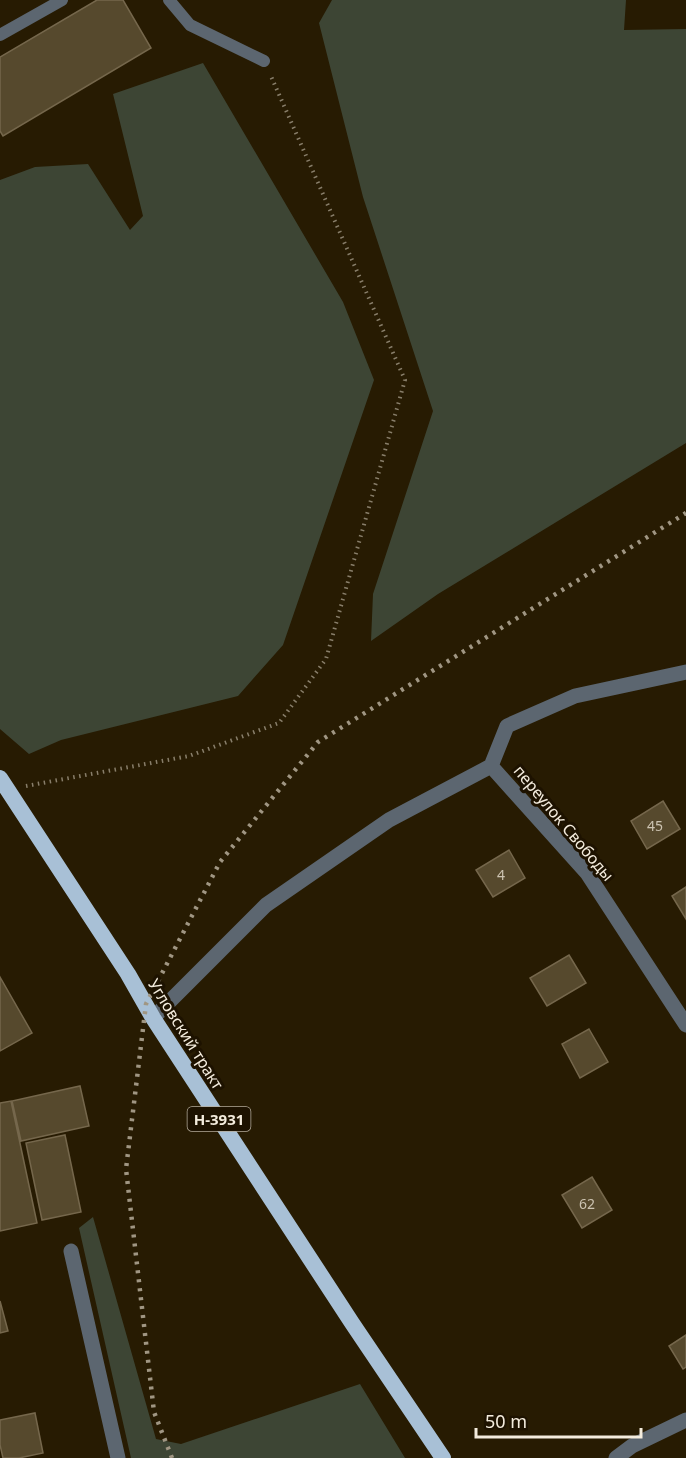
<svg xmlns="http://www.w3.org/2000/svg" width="686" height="1458" font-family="'Noto Sans',sans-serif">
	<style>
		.green { fill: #3d4534 }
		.building { fill: #56492d; stroke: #75674c; stroke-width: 1.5 }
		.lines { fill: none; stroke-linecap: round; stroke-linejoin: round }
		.path { stroke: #887e6a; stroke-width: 4; stroke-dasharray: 1.5 4.5; stroke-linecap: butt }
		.service { stroke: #5c6670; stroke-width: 12 }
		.minor { stroke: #5c6670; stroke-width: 15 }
		.trunk { stroke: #a8c0d6; stroke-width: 16 }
		.rail { stroke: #a09683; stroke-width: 4.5; stroke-dasharray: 3 6; stroke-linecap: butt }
		.labels { text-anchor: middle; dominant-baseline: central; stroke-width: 6; stroke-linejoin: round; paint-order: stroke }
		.number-label { font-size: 14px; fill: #ccc3b1 }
		.shield { fill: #1d1200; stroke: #b4ab9b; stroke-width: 1.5 }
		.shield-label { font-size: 15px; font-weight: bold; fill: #f4ecdd }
		.street-label { font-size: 16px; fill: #f4ecdd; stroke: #1d1200 }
	</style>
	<rect width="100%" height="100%" fill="#271b02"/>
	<path class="green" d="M332 0H626L624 30 686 29V443L438 594 371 641 373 594 433 411 363 197 319 23Z
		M203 63 343 302 374 380 283 645 238 696 61 740 29 754 0 729V180L35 167 88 164 130 230 143 216 113 94Z
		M93 1217 156 1439 181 1444 360 1384 405 1458H131L79 1228Z"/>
	<path class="building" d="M97 0H123L151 48 3 136 0 131V57Z
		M663 801 680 829 647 849 631 821Z
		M509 850 525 878 493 897 476 870Z
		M686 887V919L672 896Z
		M569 955 586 983 547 1006 530 978Z
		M0 977 32 1033 0 1051Z
		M589 1029 608 1062 580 1078 562 1044Z
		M80 1086 89 1126 21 1141 12 1101Z
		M11 1101 37 1223 0 1231V1103Z
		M65 1135 81 1212 42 1220 26 1143Z
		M592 1177 612 1210 582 1228 562 1195Z
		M0 1301 8 1331 0 1333Z
		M686 1335V1367L683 1369 669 1346Z
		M35 1413 43 1453 19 1458H3L0 1445V1420Z"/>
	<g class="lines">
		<path class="path" d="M26 786 189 756 279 723 326 659 405 380 270 74"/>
		<path class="service" d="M169 0 190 25 264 61
			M0 35 62 0"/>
		<path class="minor" d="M491 766 587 873 686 1025
			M153 1018 266 905 389 820 491 766 507 726 575 696 686 672
			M71 1251 118 1458
			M616 1458 632 1446 686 1420"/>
		<path class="trunk" d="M0 778 128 974 153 1018 352 1323 443 1458"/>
		<path class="rail" d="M172 1458 154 1412 126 1169 146 1004 220 862 318 742 686 513"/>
	</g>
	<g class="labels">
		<g class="number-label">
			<text x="655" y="825">45</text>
			<text x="501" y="874">4</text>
			<text x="587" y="1203">62</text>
		</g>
		<rect class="shield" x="187.5" y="1107" width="63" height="24" rx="4.5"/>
		<g class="shield-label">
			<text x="219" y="1119">Н-3931</text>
		</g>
		<g class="street-label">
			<text transform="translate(564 823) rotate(50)">переулок Свободы</text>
			<text transform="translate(186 1034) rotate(58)">Угловский тракт</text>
		</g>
	</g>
	<path d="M476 1428v9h165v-9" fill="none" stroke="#f4ecdd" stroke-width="3"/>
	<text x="485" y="1428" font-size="18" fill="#f4ecdd" stroke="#1d1200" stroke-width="4.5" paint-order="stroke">50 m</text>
</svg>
